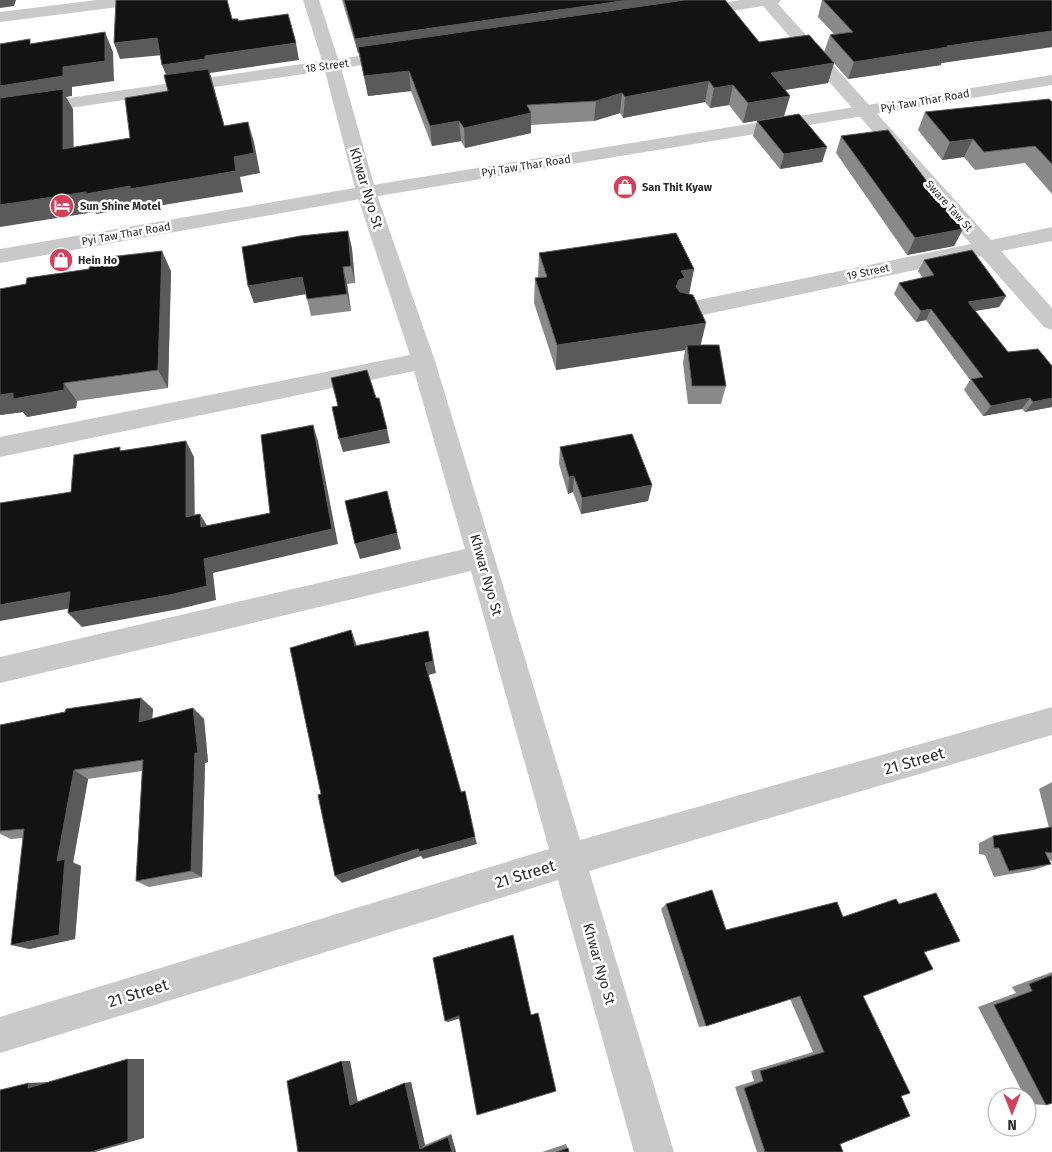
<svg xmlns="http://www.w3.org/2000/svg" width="1052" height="1152" font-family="'Fira Sans',sans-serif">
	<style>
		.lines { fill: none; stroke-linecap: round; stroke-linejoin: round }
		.minor { fill: #c9c9c9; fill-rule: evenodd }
		.tertiary { fill: #c9c9c9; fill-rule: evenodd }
		.wall { fill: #898989 }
		.shaded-wall { fill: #5a5a5a }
		.building { fill: #131313; stroke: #5a5a5a }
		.labels { text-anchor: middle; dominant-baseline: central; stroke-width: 5; stroke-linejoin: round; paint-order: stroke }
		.far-street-label { font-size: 11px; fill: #2c2c2c; stroke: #fff }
		.far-poi-label { font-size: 11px; font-weight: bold; fill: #2c2c2c; stroke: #fff; text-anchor: start }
		.street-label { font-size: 14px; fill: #2c2c2c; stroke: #fff }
		.near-street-label { font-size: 16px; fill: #2c2c2c; stroke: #fff }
	</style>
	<rect width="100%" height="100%" fill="#fff"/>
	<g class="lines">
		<path class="minor" d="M97 0H142L134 5 0 22V12Z
			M303 0H319L338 59 398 50 404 51 406 55 404 59 398 60 341 68 376 192 435 361 580 840 1052 707V735L589 871 674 1152H634L558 880 0 1053V1017L549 849 471 571 0 683V657L465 549 414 371 0 457V437L410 355 356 192 325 71 0 118V108L322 61Z
			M741 0H781L778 4 991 240 1052 227V241L1001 251 1052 308V330L1044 327 981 256 684 319 676 316 673 311 676 306 684 303 971 244 763 6 693 17 685 12 693 7Z"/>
		<path class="tertiary" d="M1052 75V85L366 198 0 263V249L366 186Z"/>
	</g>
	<path class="wall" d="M342 0H725L759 42 824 52 830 35 834 34 818 17 822 0H1052V47L941 63V65L848 79 834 63 828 83 785 90 790 96 784 116 743 123 729 105 710 108 705 102 623 118 620 113 594 121 531 125V133L465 148 461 141 432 146 411 91 368 96 359 53H358Z
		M1052 102V194L1025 163 975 170 964 157 942 160 918 130 925 112Z
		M757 121 827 147 822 162 780 169 753 136Z
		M841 136 963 229 954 246 907 255 836 153Z
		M348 231 352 249 355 283 347 284 351 311 311 316 306 294 254 303 248 286Z
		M539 253 694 269 689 294 700 345 726 386 721 404H688L683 363 685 350 556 370 534 303 535 278H538Z
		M924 260 1006 296 999 307 975 311 1008 352 1052 366V407L1025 412 1022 409 983 416 964 390 970 380 926 320 916 322 894 294 899 283 923 278 918 271Z
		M171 271 168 388 77 401 76 408 27 417 23 412 0 415V289Z
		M560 447 652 485 648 501 581 514 573 492 568 494 559 464Z
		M141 698 153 709 152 719 193 708 204 719 208 762 205 763 202 877 149 887 136 881 142 771 88 779 73 862 81 866 75 939 29 949 23 838 11 839 0 834V725Z
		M1052 782V861L1049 860 1051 864 1034 870 994 877 985 855 979 854V843L993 836 1049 828 1039 789Z
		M666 904 726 930 843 917 924 952 863 996 901 1096 840 1144 843 1152H757L735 1087 754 1081 751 1071 813 1052 790 999 706 1026 699 1027 661 909Z
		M1052 972V1103L1046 1105 1028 1104 1027 1102V1097H1025L978 1007 1016 993 1012 987Z
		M342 1061H350L357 1102 405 1083 411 1082 425 1145 451 1134 456 1152H298Z
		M566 1144 569 1152H542Z"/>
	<path class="shaded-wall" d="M0 0H16L14 6 0 8Z
		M629 0H708L358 47 359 53H358L355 39Z
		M1052 31V47L941 63V65L848 79 854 62 947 46Z
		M105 32 113 52 114 81 72 87V96L66 97 73 109 74 169 0 108V86L63 67Z
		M157 38 163 55 120 59 114 43Z
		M296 43 299 60 210 73 230 146 169 82 162 65 205 56Z
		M834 63 828 83 766 93 771 73Z
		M409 71 411 91 368 96 364 76Z
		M709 81 705 102 623 118 625 97Z
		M733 85 729 105 710 108 714 88Z
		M622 93 620 113 594 121 596 101Z
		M790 96 784 116 743 123 748 103Z
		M531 113V133L465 148 464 128Z
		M459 121 461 141 432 146 430 126Z
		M248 122 254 142 260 173 240 177 243 192 139 209 138 207 96 214 95 212 0 227V205L234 157Z
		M973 139 964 157 942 160 950 142Z
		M827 147 822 162 780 169 784 154Z
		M963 229 954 246 907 255 915 238Z
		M348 231 352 249 355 283 351 266Z
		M162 251 171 271 168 388 158 370Z
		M343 267 347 284 351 311 347 294Z
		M694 269 689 294 679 303 676 287 681 271Z
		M302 277 306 294 254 303 248 286Z
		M1006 296 999 307 962 313 968 302Z
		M931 309 926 320 916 322 921 311Z
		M706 323 700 348 687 345 685 350 556 370 557 345Z
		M64 383 77 401 76 408 27 417 23 412 0 415V395Z
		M1030 398 1022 409 983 416 991 406Z
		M1052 398V407L1025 412 1033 402Z
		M313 425 318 441 338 544 213 573 216 600 179 609 82 627 68 613 204 559 332 529Z
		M387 429 390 443 343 452 339 439Z
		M186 441 194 457 195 532 186 517Z
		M574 476 573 492 568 494 569 477Z
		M652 485 648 501 581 514 582 498Z
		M200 514 209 529 201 527Z
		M397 533 401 549 360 559 355 544Z
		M70 592 83 606 0 621V605Z
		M351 630 356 643 360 659 355 646Z
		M428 631 436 673 428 675 425 663Z
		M141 698 153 709 151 732 139 722Z
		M193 708 204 719 208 762 205 763 202 877 191 871Z
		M74 770 88 779 73 863 81 866 75 939 29 949 11 945 57 861Z
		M475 837 477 844 423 859 421 856 342 883 335 876 418 849Z
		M459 1016 461 1018 448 1022 445 1021Z
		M128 1059H144V1138L95 1152H90Z
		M342 1061H350L358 1103 350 1105Z
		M49 1082 28 1088 29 1083Z
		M411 1082 425 1145 420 1149 405 1083Z
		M451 1134 456 1152H452L448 1137Z"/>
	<path class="building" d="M116 0H227L232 19H238V21L288 14 296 43 205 56V59L162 65 157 38 114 43Z
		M344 0H629L355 39Z
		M685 0H725L759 42 809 35 834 63 771 73 790 96 748 103 733 85 714 88 709 81 625 97 622 93 596 101 527 105 531 113 464 128 459 121 430 126 409 71 364 76 358 47Z
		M823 0H1052V31L947 46 948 47 854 62 830 35 853 32Z
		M105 32V61L63 67V76L0 86V44L30 39V44Z
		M208 69 224 126 248 122 254 153 234 157 236 171 130 189V186L86 194V192L0 205V98L63 89V149L130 138 125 98 168 91 164 75Z
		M1049 99 1052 102V164L1035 146 984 152 973 139 950 142 925 112Z
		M799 114 827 147 784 154 757 121Z
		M888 130 963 229 915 238 841 136Z
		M348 231 351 266 343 267 347 294 307 299 302 277 248 286 242 247 300 236Z
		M676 233 694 269 681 271 685 278 679 280 676 287 680 292 693 295 706 323 557 345 535 278 547 277 539 253Z
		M972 250 1006 296 968 302 1008 352 1038 349 1052 366V398L1033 402 1030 398 991 406 971 379 983 377 931 309 921 311 899 283 934 275 924 260Z
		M162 251 158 370 64 383V390L13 399V393L0 395V289L26 284 27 278 89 269 91 259Z
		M687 345H719L726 386H692Z
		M367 370 376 398H379L387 429 339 439 332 407 338 406 331 378Z
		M313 425 332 529 204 559 207 586 169 595 68 613 70 592 0 605V503L71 492 74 455 120 447V451L186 441V517L200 514 201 527 270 513 261 435Z
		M632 434 652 485 582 498 574 476 569 477 560 447Z
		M387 491 397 533 355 544 345 501Z
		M351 630 355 646 428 631 433 661 425 663 461 792 465 791 475 837 419 852 418 849 335 876 318 795 321 794 290 648Z
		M141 698 139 722 193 708 198 753H195L191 871 136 881 143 760 74 770 57 861 65 859 59 935 11 945 24 829 0 831V725L65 712 66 709Z
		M1052 827V853L1045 852 1051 864 1009 871 999 848H994L993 836Z
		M712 890 726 930 837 902 843 917 896 899 899 904 936 893 960 941 924 952 933 969 863 996 910 1093 901 1096 910 1116 840 1144 843 1152H765L744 1088 763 1081 760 1071 824 1052 800 996 706 1026 666 904Z
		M513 935 531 1015 538 1013 556 1091 477 1115 459 1016 445 1021 433 958Z
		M1052 975V1103L1046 1105 994 1005 1032 991 1029 984Z
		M128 1059V1141L90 1152H0V1090L29 1083 28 1088Z
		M342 1061 350 1105 405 1083 420 1149 448 1137 452 1152H298L287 1081Z
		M568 1148 569 1152H556Z"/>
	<defs>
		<g id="shop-disc" transform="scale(1.25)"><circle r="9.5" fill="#d2405a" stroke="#fff"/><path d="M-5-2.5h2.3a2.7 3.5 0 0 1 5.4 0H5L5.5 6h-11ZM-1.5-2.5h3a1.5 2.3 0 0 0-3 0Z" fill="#fff"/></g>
		<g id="hotel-disc" transform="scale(1.25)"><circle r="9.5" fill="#d2405a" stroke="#fff"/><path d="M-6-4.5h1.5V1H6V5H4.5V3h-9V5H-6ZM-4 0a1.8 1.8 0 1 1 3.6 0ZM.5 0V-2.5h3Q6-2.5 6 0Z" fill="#fff"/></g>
	</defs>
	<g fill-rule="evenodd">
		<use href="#shop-disc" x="625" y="187"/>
		<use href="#hotel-disc" x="62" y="206"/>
		<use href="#shop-disc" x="61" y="260"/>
	</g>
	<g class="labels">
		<g class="far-street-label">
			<text transform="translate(327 66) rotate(-8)">18 Street</text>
			<text transform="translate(925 101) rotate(-10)">Pyi Taw Thar Road</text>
			<text transform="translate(526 166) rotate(-9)">Pyi Taw Thar Road</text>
			<text transform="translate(949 206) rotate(48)">Sware Taw St</text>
			<text transform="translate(126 234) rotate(-10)">Pyi Taw Thar Road</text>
			<text transform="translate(868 272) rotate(-12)">19 Street</text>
		</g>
		<g class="far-poi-label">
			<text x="642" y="187">San Thit Kyaw</text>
			<text x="80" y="206">Sun Shine Motel</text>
			<text x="78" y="260">Hein Ho</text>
		</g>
		<g class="street-label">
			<text transform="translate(366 188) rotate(73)">Khwar Nyo St</text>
			<text transform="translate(486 575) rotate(74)">Khwar Nyo St</text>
			<text transform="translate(599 964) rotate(74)">Khwar Nyo St</text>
		</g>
		<g class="near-street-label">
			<text transform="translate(914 761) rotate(-16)">21 Street</text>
			<text transform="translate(525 874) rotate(-17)">21 Street</text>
			<text transform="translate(138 993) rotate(-17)">21 Street</text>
		</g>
	</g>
	<g transform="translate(1012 1112) rotate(180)"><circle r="24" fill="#ffffff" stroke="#ababab"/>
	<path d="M0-4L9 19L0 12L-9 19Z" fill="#d2405a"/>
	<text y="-8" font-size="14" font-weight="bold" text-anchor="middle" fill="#2c2c2c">N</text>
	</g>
</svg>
